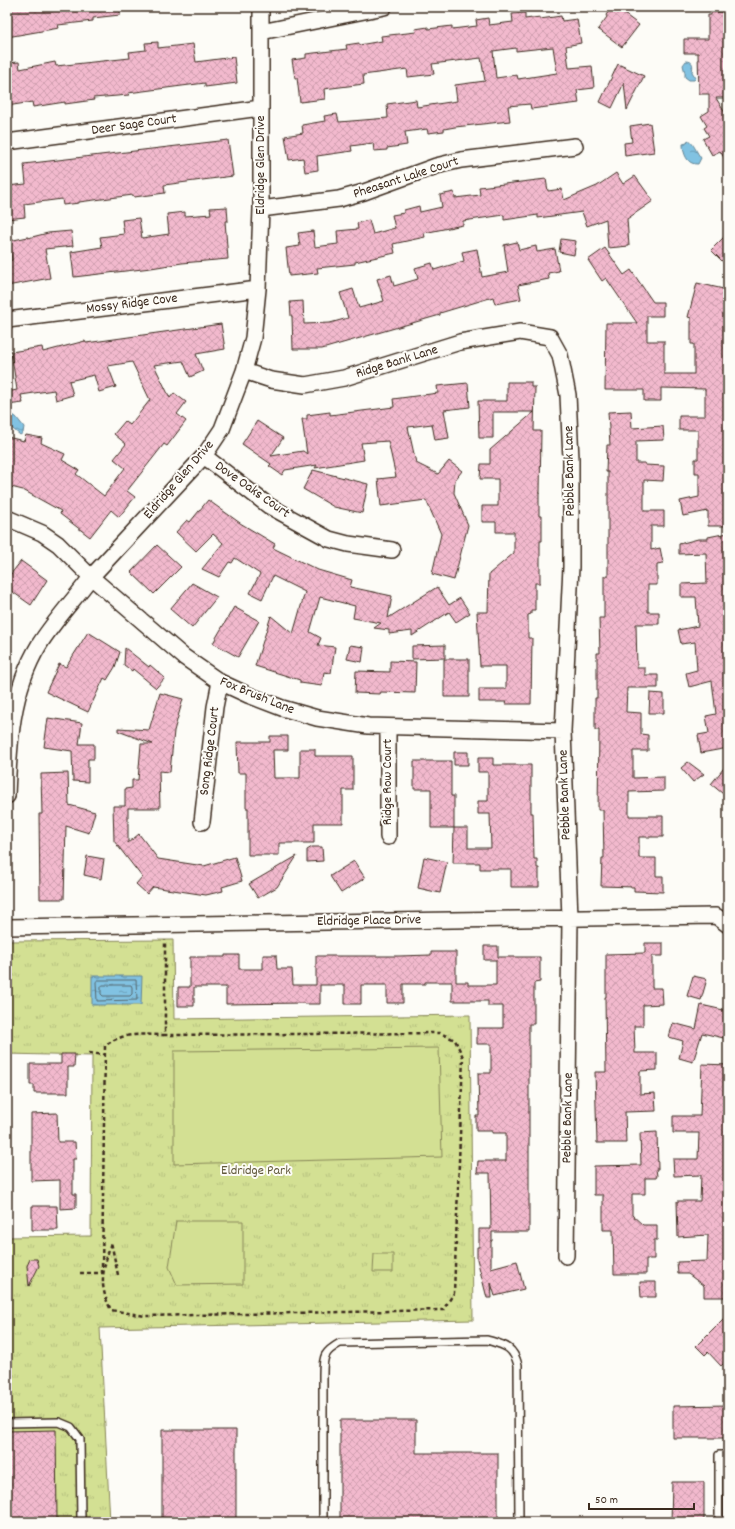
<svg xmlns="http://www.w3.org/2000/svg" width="735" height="1529" font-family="Dekko,sans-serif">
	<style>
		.grass { fill: url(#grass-tufts); stroke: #878558 }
		.pitch { fill: #d3e093; stroke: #878558 }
		.water { fill: url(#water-ripples); stroke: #658594 }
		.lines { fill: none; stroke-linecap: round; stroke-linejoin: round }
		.shore { stroke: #57676c; stroke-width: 1 }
		.building { fill: url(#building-cross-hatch); stroke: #3b2a1e; fill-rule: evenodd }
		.lane-casing { stroke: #3b2a1e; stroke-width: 10 }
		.street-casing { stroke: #3b2a1e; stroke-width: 18 }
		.path { stroke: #3b2a1e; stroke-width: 2.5; stroke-dasharray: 4 3; stroke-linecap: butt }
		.lane { stroke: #fdfcf7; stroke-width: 7 }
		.street { stroke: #fdfcf7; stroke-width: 15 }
		.labels { text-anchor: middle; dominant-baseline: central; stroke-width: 4; stroke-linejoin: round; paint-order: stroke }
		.street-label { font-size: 14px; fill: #3b2a1e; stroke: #fdfcf7 }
		.park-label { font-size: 14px; fill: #61583b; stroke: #fdfcf7 }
	</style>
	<defs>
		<pattern id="grass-tufts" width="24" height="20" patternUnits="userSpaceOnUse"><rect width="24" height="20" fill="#d3e093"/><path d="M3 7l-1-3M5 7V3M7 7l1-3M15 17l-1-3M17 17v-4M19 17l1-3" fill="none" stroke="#b6c07e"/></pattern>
		<pattern id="water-ripples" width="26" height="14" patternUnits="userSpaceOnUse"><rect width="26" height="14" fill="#81c2e2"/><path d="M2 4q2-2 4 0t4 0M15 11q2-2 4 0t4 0" fill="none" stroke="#6b9eb7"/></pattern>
		<pattern id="building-cross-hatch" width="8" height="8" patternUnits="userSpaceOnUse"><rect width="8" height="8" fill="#f2b9cd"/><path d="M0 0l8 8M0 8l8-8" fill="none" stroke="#d09fb0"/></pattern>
	</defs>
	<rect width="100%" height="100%" fill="#fdfcf7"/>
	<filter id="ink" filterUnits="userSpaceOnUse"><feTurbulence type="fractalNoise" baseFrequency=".025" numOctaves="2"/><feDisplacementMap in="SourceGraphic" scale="8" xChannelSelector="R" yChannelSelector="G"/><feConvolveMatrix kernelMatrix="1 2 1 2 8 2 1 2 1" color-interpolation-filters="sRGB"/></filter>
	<g filter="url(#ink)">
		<path class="grass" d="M173 940 174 1019 470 1015 473 1320 100 1328 110 1522H7V1237L91 1236 92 1056 7 1054V941Z"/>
		<path class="pitch" d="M439 1048 442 1157 174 1164V1051Z
			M176 1221H243V1284L177 1285 169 1267Z
			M374 1254H393V1272H373Z"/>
		<path class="water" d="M686 61C694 61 693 66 692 72L696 78 694 80H689L685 77V73L683 65Z
			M688 140C694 143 696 152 701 158L698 164C687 165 683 153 683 144L687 143Z
			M11 414 16 417 24 427 23 433 20 435 7 424V417Z
			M92 976H142L141 1005H92Z"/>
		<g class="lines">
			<path class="shore" d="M98 980H136L137 1000 97 1001 96 982Z
				M103 985H131L132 987V994L130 996H103L101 994V987Z"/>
		</g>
		<path class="building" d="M7 7H120V15L93 18V21L58 25 59 28 7 37Z
			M612 7H615L639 25 622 47 598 29 607 17 606 15Z
			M711 12H728V98H716L728 118V164L720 151 712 155 703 139 709 136 704 128 707 126 701 116 709 111V94H699L698 53H684V39H708V15H711Z
			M525 13V19L540 17V19L561 16 562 21 577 19 581 43 566 46 569 68 592 66 594 88 577 90 579 103 531 109 530 104 508 106 510 121 455 127 444 129V131L428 133 427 129 405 132 407 145 387 148V150L374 151 373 143 351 146 352 151 317 156 318 170 305 172 303 158 289 160 285 136 303 133 302 125 325 121 324 116 337 114 339 122 388 118 387 104 416 100 417 107 457 101 455 85 485 81 481 58 432 64 434 74 408 77 407 69 363 75 364 84 324 89 325 99 300 102 297 78H295L292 60 306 58V54L347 49 346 45 359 43V45L382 41 381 36 416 32 415 29 428 27V29L452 26V29L477 26 476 20 488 18 489 25 513 22 512 14ZM553 47 557 73 518 79 517 75 496 78 493 51 516 48V51Z
			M158 42V48L193 44 196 62 234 57 237 83 205 87V83L128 93 129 95 93 98 94 100 65 104V102L33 107 32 102 7 106V63L19 62 20 69 55 62 56 66 130 58 129 52 146 50 145 43Z
			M618 64 644 76 627 110 624 83 612 108 600 102Z
			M650 123 654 152 625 156 624 143 632 142 630 126Z
			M228 140 233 176 164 185 165 193 134 197 133 195 79 202V203L63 205 62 199 24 204 25 217 7 219V186L26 184 24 164Z
			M616 173 623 184 635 176 653 201 627 219 629 246 608 248 606 219 587 226 582 212 538 218V215L504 220V215L463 221V225L424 233 425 237 393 244 395 253 355 262V264L317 268 318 273 289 276 286 248 300 246 298 233 313 231 315 247 338 244 337 231 358 229 357 223 369 220 373 234 395 228 392 215 404 213V210L419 206 420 212 442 207 440 195 454 192 455 198 480 195 479 187 546 179 548 191 562 189 564 200 597 186Z
			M227 207 228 221H225L228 259 182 263 151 268 74 277 71 252 102 247 100 237 124 234 122 220 139 218 142 238 169 234 167 214 185 212V216L211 214 210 208Z
			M71 231 73 246 45 249 50 278 7 286V261L12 260 9 241 28 237V238L48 233Z
			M728 233V267L711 250Z
			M561 239 576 241 574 255 559 252Z
			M517 242 519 250 536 246 537 252 555 249 559 271 548 273 549 279 518 285 521 299 495 304 493 297 440 313V315L322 349H293L292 316H291L290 302 303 301 304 324 330 323 348 318 340 293 353 289 359 308 384 301 377 279 391 275 394 286 418 279 415 268 432 263 434 270 464 261 462 252 477 249 482 277 508 272 504 245Z
			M605 248 624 275 631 270 653 302H663V316H647V341H664V374H694V344H691V318L688 317 697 283 728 290V526H708V511L683 516 680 501 699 497V473H695V459H698V430H679V416H705V389L661 388V401H644V390H605L606 323H637L606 278 602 281 588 260Z
			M221 324 225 349 196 354 203 371 190 377 183 361 154 365 170 398 174 393 186 402 177 414 186 421 167 446 164 444 127 491 135 497 119 517 111 510 90 537 60 514 61 511 23 490 7 486V437L24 441 26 435 42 438 41 443 65 454 62 460 79 470 76 474 104 496 125 468 114 459 126 444 114 434 125 421 130 425 150 400 132 362 108 366 116 387 99 392 94 375 69 381 73 395 56 400 54 390 21 395 23 403 7 405V392L17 390 11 352 42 347 43 352 85 341 86 343Z
			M507 382H531V387H535L534 431H541L540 493H539V516H542V541H540V583H535V610H531V614L528 615V638H532L531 704H505L506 702H479V689H506V666H480L477 612H488L489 574 514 553V532H496V522H482V506H498V479H480L481 464H490V450L534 412H493V438H479L478 401H507Z
			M468 383 470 407 444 410 449 438 435 440 432 424 408 427 416 463 438 474 449 461 462 471 455 480 454 493 468 525 454 580 432 574 441 534 426 500 381 506 378 479 396 477 388 441 361 443 364 460 315 468 317 465 285 470 282 475 269 466 271 464 242 444 257 421 283 438 271 456 303 451 307 454 302 419H307V415L330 412V415L394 407 393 399 438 393 437 386Z
			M631 411 632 428 663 426 664 440 636 441V463H645V465L664 466 663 481 644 480V511H664V526H651V550L660 548 663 563 657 564V585H648V612H659V624H636L637 668H645V675H658V688H627L626 712 641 713V734L648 735V751H633V778L664 777V791L629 792V816H663V837H639V858H656V876H663V892L634 891V887L601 886 602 858H604L603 810H598L599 730H595V698H597V653H600L599 618H604V576H608V472H606L607 445H610L608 412Z
			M313 470 368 484 362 513 334 507 303 489Z
			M208 500 240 523 275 544 273 548 318 570 352 580 350 587 392 596 388 618 437 587 449 605 460 598 470 613 456 622 449 612 412 636V631L389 634V630L374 628 381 623 353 618 355 606 320 597 310 632 321 638 318 645 335 647 331 673 324 672 322 686 300 683V680L255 666 271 616 293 634 305 592 273 576 262 599 250 593 260 574 235 558 232 563 229 562 219 577 202 569 223 543 213 534 196 551 176 532 187 520 190 522Z
			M728 533V748L701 753 698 735 709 733 706 716 716 714 712 681 689 687 686 673 697 670 695 642 681 644 678 630 698 626 696 597H681V584L707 583 706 553 679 554V544L698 539H708V537Z
			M157 545 181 567 154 594 131 572Z
			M21 561 47 580 31 605 7 588V579Z
			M192 583 217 597 192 628 170 609Z
			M234 607 259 621 238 657 213 643Z
			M88 632 120 652 115 667 107 680 104 678 88 712 46 692 59 664 66 667Z
			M350 645 364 647 362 662 347 659Z
			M445 645V658L412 659V646Z
			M125 648 149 667 150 665 165 678 156 688 133 669 132 671 124 665Z
			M444 659H469V697H444Z
			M390 661 416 662 415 693 381 692 380 694 355 693 356 671 390 672Z
			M160 693 183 699 174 731 170 772 159 771 160 808H128V843L139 834 158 859 204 866 235 857 242 881 222 887 223 891 206 895 153 887 147 894 136 884 142 877 114 841 113 806H125V789L132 788V780H138L141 744H153L118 731V728L149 730Z
			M650 693 664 694V713H649Z
			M48 718 82 723 79 744H94V759H88V782L73 781 72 751 44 747Z
			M270 736H288V750H273L274 778H300V749H315V756H353V790H343V823H314V843H279V855H248V808H246V773H238L237 742H270Z
			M454 752H468V765H454Z
			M478 758H493V765H531V813H533L534 859H537V868H539V887H511V869H480V863H453L454 828H468V848H491L490 814H478V801H488V772H478Z
			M414 761H451V796H454V828H431V789H414Z
			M688 762 704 774 693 782 681 768Z
			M728 763V798L711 784Z
			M68 773 69 805 95 812 89 833 66 826 64 899H40L39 814H42L41 774Z
			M312 847H322L323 861 307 862V850Z
			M87 856 104 859 101 879 84 875Z
			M297 856 277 887 258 898 249 884Z
			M424 857 447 862 440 893 418 888Z
			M354 861 365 878 341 893 330 876Z
			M645 943H663V956H652V988H662L663 1004 643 1005V1026H634L635 1053H657V1070L640 1071V1094L655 1093 656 1111 625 1112 626 1143H597L595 1072H606L605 997H606V954L645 953Z
			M484 946H498V957H540V982L534 983V1024H529V1232H492V1241H491V1268L517 1261 524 1289 495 1296 491 1283 492 1298H487L477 1259V1247H479V1229H491L490 1173H477L478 1161H506V1133H492V1131H476V1116H479L478 1073H491V1044H477V1028H503V1006H488V1001H452V982H425V984H403V1003H387V985H361V1004H345V985H320V1004H304V1003L226 1004V987H194V1006H178V987H190V957H225V955H239V969H263V955H276L277 969H292L293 985H316V956H399L431 955V952H456V982H468V985H496V960H484Z
			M693 976 707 979 701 1000 687 996Z
			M701 1005 728 1011V1039L702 1033 693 1062 679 1058 683 1041 669 1037 673 1023 696 1029Z
			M61 1054H75L74 1067H68V1093H34V1085H30V1064H61Z
			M702 1064 728 1065V1256H726V1297H704V1286L688 1274H678L677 1262 707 1261 708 1235 678 1237 677 1201H700L701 1175 674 1176 673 1159H698L699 1133H673V1116H700Z
			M57 1113 58 1142H75L76 1159H73V1194H76V1208L60 1209V1180L31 1181V1114Z
			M657 1132 658 1169H656L657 1176 656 1178H645V1194H632V1215L643 1225H657V1240H654V1259H646V1274H614L613 1230H603V1195H594V1166L641 1165 640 1133Z
			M32 1206H57L58 1230H32Z
			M30 1259H37L39 1266 29 1286 27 1266Z
			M640 1282H656V1297H641Z
			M728 1314V1359L721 1366 708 1352 705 1355 696 1346Z
			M728 1405V1438H673V1406Z
			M340 1420H416V1453H498V1522H340Z
			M56 1430 57 1522H7V1431Z
			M162 1430H236V1522H162Z
			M672 1482H704V1522H671Z"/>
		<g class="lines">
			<g class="lane-casing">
				<path id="lane" d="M7 1423 59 1422 71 1427 80 1439 81 1522
					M323 1522V1374C323 1356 324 1352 340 1343L487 1340C504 1345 513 1346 518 1365L519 1522
					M719 1522V1455H728"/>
			</g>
			<g class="street-casing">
				<path id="street" d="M261 32 384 7
					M7 142 261 108
					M261 209 339 199 364 192 436 166 461 160 575 146
					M7 320 258 289
					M244 371 271 380 305 385 344 378 460 342 520 332 550 337 560 355 568 395 571 459V567L563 731 570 918 566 1256
					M204 456 269 506 329 539 348 544 392 550
					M7 518 42 533 58 544 91 577 184 657 220 682 248 695 282 708 317 718 368 726 563 731
					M388 727V837
					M7 796C9 744 11 691 39 645 54 621 74 600 91 577L204 456 222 429 244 371 253 338 258 289 261 209V7
					M202 822 215 707 220 682
					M7 927 716 916 728 925"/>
			</g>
			<path class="path" d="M89 1053 105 1055
				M80 1273H102L105 1046C123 1031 144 1035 165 1035V940
				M118 1275 111 1242C104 1268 97 1283 111 1310L145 1316 443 1310 454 1293 463 1057 455 1040 440 1033 165 1035"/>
			<use href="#lane" class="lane"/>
			<use href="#street" class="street"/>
		</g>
	</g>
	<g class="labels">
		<g class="street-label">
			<text transform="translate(134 125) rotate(-8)">Deer Sage Court</text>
			<text transform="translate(261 165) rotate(-90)">Eldridge Glen Drive</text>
			<text transform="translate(406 178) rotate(-18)">Pheasant Lake Court</text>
			<text transform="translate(132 304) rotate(-7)">Mossy Ridge Cove</text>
			<text transform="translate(397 362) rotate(-17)">Ridge Bank Lane</text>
			<text transform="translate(570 471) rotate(-91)">Pebble Bank Lane</text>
			<text transform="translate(179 480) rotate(-49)">Eldridge Glen Drive</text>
			<text transform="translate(252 490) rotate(35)">Dove Oaks Court</text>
			<text transform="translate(257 696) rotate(22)">Fox Brush Lane</text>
			<text transform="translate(210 751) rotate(-83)">Song Ridge Court</text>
			<text transform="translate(388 782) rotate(-90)">Ridge Row Court</text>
			<text transform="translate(565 795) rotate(-92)">Pebble Bank Lane</text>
			<text transform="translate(369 921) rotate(-1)">Eldridge Place Drive</text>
			<text transform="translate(568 1118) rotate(-89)">Pebble Bank Lane</text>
		</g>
		<g class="park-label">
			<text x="256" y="1171">Eldridge Park</text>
		</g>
	</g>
	<rect width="735" height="1529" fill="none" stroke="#fdfcf7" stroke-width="24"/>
	<rect x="12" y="12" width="711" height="1505" fill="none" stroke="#3b2a1e" stroke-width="1.5" filter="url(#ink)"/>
	<path d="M589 1503v6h105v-6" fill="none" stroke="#3b2a1e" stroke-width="2"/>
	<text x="595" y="1503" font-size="12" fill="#3b2a1e" stroke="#fdfcf7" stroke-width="3" paint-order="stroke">50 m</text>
</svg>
